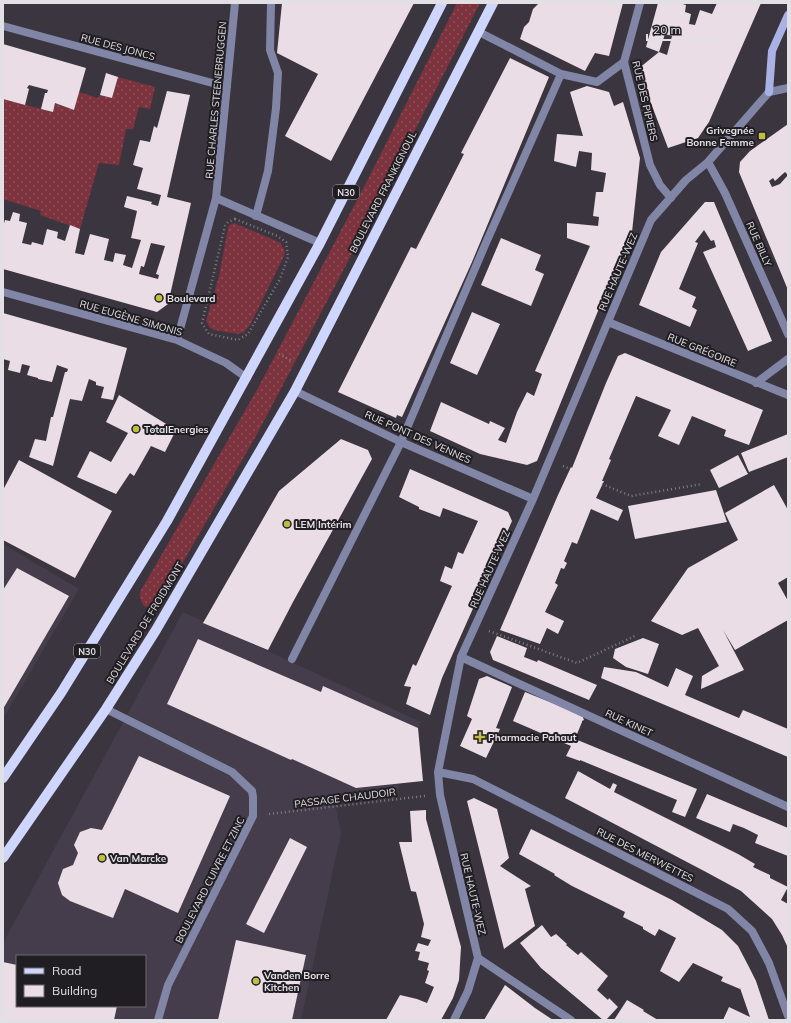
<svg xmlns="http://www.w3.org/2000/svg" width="791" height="1023" font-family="Mulish,sans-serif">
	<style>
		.built { fill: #453d4c; fill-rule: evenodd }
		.grass { fill: url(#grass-dots) }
		.building { fill: #eadde5; fill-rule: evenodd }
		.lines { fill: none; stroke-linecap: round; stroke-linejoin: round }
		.path { stroke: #827e86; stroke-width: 2.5; stroke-dasharray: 1 3; stroke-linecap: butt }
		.lane { stroke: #8186a6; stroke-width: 8 }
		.street { stroke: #8186a6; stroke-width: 8 }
		.secondary { stroke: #aab2e5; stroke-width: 8 }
		.primary { stroke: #cfd6fd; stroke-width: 10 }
		.poi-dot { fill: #bfbe42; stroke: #201e22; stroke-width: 1.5 }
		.labels { text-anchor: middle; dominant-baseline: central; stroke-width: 4; stroke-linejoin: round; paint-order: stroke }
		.shield { fill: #201e22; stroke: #a8a5aa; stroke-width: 1 }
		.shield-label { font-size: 9px; font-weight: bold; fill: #e2dfe5 }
		.street-label { font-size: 10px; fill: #e2dfe5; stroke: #201e22 }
		.poi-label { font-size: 10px; font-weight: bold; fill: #e2dfe5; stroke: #201e22; text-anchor: start }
	</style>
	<defs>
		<pattern id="grass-dots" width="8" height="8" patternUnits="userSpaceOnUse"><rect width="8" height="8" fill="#7d333e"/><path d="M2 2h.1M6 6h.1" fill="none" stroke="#8f505a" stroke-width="1.8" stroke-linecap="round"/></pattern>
	</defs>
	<rect width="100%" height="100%" fill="#3a353f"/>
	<path class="built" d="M3 544 79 589 3 719Z
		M183 612 421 722 394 800 333 794 341 833 301 1020H3V943ZM17 956H145V1006H17Z"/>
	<path class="grass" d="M457 3H480L344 269 256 436 161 600C156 606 152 609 144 606 141 601 139 597 140 592L258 388 366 183Z
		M118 77 155 87 150 109 139 107 133 129H126L119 165 99 163 80 229 40 215 41 211 3 199V99L53 112 55 103 74 110 79 92 98 98 100 95 112 98Z
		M234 223 281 243 285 252 284 256 250 325 244 332 238 334 214 330 210 328 206 321 219 276 228 228 229 225Z"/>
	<path class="building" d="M282 3H414L331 161 285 136 318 74 277 53Z
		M539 3H623L609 56 595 53 585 71 520 39 524 27 529 22 533 9Z
		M658 3H679L686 5 685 12 691 14 689 24 695 25 700 10 712 14 717 3H761L709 122 698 138 668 148 638 69 659 52 646 47ZM665 34 672 36 667 55 659 52Z
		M3 44 86 68 74 110 55 103 53 112 41 109 45 93H47L48 90 29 85 27 88 29 89 25 105 3 99Z
		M510 58 549 77 472 262 402 417 397 415 396 418 338 392 411 247 416 249 464 154 461 153Z
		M106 73 118 77 112 98 100 95Z
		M587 86 609 92 614 106 623 102 640 158 632 232 611 279 537 461 527 465 480 454 430 431 441 402 489 424 490 421 505 428 498 440 506 443 517 412 527 392 534 396 542 374 535 371 590 246 567 238V223L598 226 599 217 593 216 596 192H603L606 173 591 170 592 153 579 151 576 167 554 161 557 134 583 136 570 92Z
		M167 91 190 95 167 197 191 203 168 304 157 312 3 269V227L5 220 10 221 13 212 20 214 19 221 27 223 22 243 31 245 32 242 43 245 47 229 58 232 57 238 65 241 70 225 80 229 75 253 84 255 90 234 109 239 104 260 113 262 115 253 126 255 123 265 132 268 141 240 131 238 137 211 124 207 127 196 152 202 151 204 158 206 161 195 137 189 143 168 133 165 140 140 150 142 154 126 157 128ZM151 243 165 246 156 274 159 275 158 279 139 274 141 266 144 267Z
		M788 124V175L785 172 775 181 773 178 769 181 772 187 780 184 788 175V290L739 172 740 162 750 151Z
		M705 202H714L772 341 748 351 703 252 716 247 714 240 711 241 704 230 695 242 698 243 679 289 696 297 692 307 697 310 690 327 639 305 661 252Z
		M501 238 541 255 535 270 544 274 531 306 481 285Z
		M472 312 500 324 477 375 450 363Z
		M3 313 127 348 113 400 101 398 104 387 96 385V382L89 379 82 401 70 399 53 466 29 457 35 439 46 441 51 417H53L65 372H67L68 369 57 365 52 382 38 379V378L27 375 30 366 22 364 20 373 8 370 10 361 3 359Z
		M625 353 763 410 749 445 724 436 726 430 692 416 679 445 658 436 671 410 636 396 609 459 611 460 602 481H604L596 498 623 510 618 521 591 509 577 544 572 542 564 561 567 563 564 569 561 568 555 583 558 585 545 612 564 621 558 634 547 628 540 644 500 630 558 495 571 467 572 468 606 383 618 356Z
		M119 395 176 430 165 452 151 446 134 476 130 473 116 494 77 477 90 451 111 462 128 433 106 422Z
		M788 434V457L749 472 741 453Z
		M341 439 368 450 372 459 293 602 268 650 203 623 279 491Z
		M738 455 748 474 719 488 710 470Z
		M19 460 112 511 75 578 3 540V490Z
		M410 469 508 512 512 521 442 678 430 715 406 704 411 687 404 686 413 664 416 666 452 586 440 581 445 566 452 569 458 552 463 554 478 521 443 508 440 517 419 509V507L399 497Z
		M774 485 788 510V577L778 583 788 601V620L735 650 723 630 744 670 701 689 702 676 719 666 698 628 682 635 651 621 688 568 738 540 725 513Z
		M716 490 727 522 635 539 628 506Z
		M17 568 69 596 3 709V590Z
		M497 636 527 648 524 657 537 662 538 660 597 685 589 700 493 660 490 652Z
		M643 638 659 644 648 674 626 667 613 658 615 649Z
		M198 639 321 692 323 686 418 728 423 781 356 788 292 759 291 760 167 704Z
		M604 667 636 672 668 687 676 668 693 676 685 695 739 718 743 710 788 729V757L601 678Z
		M487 676 512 687 496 728 500 729 486 758 460 746 472 719 467 716 479 679Z
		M525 692 582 715 584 720 582 721V722L575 739 697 789 685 817 672 812 677 800 580 760V761L566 756 571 746 513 721Z
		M139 756 230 796 178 913 125 889 113 918 70 901 62 895 58 883 63 869 73 865 78 853 74 845 80 832 91 828 102 830Z
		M578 771 610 789 613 783 617 785 614 792 738 854 755 864 753 867 770 875V878L788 887 781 900 788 904V948L782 935 772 919 741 891 706 872 565 798Z
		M707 794 788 828V856L755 843 758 835 744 828 733 824 730 832 696 818Z
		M474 798 497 809 509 858 500 866 531 886 525 889 535 926 504 949 467 801Z
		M426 810V819L461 947 459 980 453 998 441 1020H386L400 995 417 999 427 1003 434 987 425 983 429 971 427 970 429 963 418 960 420 952 415 951 418 943 428 946 431 940 421 937 424 924 416 892 411 891 399 842H412L410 811Z
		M531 829 672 900 722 930 738 946 749 967 756 981 769 1020H723L729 1007 750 1017 740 988V989L721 981 723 977 693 963 679 982 660 971 676 938 659 929 655 936 643 929V927L623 917 625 912 572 886 554 875 555 874 519 854Z
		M290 838 307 847 264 933 246 924Z
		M542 925 551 937 556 934 567 944 566 945 578 955 581 952 608 976 597 990 608 1000 609 998 618 1007 606 1020H603L541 968 520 943Z
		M236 940 306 955 292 1020H218Z
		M3 962 17 965V1006H117L114 1020H3Z
		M505 985 535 1008 553 1020H484Z
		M627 1000 644 1010 643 1011 658 1020H614Z"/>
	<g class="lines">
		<path class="path" d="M235 219 277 236 286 242 288 257 280 279 248 334 238 340 209 334 202 323 225 226 228 222Z
			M279 354 292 361
			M563 466 570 469
			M602 484 631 496 702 484
			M489 631 577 663 637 635
			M269 814 425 796"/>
		<path class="lane" d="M479 32 561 74 597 82 624 62
			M256 216 268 171 276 108 278 73 270 50 271 3
			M292 659 401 442 485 245 561 74"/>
		<path class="street" d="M640 3 624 62 650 165 660 185 671 198
			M3 26 227 87
			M708 162 725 193 788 334
			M216 198 320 243
			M3 292 177 340 226 363 247 378
			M608 322 788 395
			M177 340 216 198 235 3
			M756 383 788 359
			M295 391 401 442 533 499
			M461 657 788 807
			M106 709 232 772 252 791 253 797V816L168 985 158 1020
			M438 772 473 779 728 909 752 931 769 963 788 1016
			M478 958 571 1020
			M454 1020 468 991 478 958 440 795 438 772 461 657 533 499 651 220 686 180 708 162 769 92 788 88"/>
		<path class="secondary" d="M769 92 772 51 788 15"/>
		<path class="primary" d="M3 778 61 693 167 521 320 243 442 3
			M3 858 106 709 156 630 295 391 493 3"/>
	</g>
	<g class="poi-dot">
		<rect x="758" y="132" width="8" height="8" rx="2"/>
		<circle cx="159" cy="298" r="4"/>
		<circle cx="136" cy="429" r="4"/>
		<circle cx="287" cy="524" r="4"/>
		<path d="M478 731h4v4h4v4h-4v4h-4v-4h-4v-4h4z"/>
		<circle cx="102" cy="858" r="4"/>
		<circle cx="256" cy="981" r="4"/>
	</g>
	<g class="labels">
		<g class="shield">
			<rect x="333" y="185" width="26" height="14" rx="3"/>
			<rect x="74" y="644" width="26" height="14" rx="3"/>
		</g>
		<g class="shield-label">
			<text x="346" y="192">N30</text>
			<text x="87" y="651">N30</text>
		</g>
		<g class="street-label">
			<text transform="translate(118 47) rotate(15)">RUE DES JONCS</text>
			<text transform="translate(216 100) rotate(-85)">RUE CHARLES STEENEBRUGGEN</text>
			<text transform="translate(645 101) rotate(77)">RUE DES PIPIERS</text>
			<text transform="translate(383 192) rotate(-63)">BOULEVARD FRANKIGNOUL</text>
			<text transform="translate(759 244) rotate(66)">RUE BILLY</text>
			<text transform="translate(618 272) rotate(-67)">RUE HAUTE-WEZ</text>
			<text transform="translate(131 318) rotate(16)">RUE EUGÈNE SIMONIS</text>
			<text transform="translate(702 350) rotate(22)">RUE GRÉGOIRE</text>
			<text transform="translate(418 437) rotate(24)">RUE PONT DES VENNES</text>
			<text transform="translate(490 569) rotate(-66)">RUE HAUTE-WEZ</text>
			<text transform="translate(145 623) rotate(-59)">BOULEVARD DE FROIDMONT</text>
			<text transform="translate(629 723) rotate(25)">RUE KINET</text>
			<text transform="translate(345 798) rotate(-7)">PASSAGE CHAUDOIR</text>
			<text transform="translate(645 855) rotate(27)">RUE DES MERWETTES</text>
			<text transform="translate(210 880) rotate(-63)">BOULEVARD CUIVRE ET ZINC</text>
			<text transform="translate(473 894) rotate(77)">RUE HAUTE-WEZ</text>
		</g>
		<g class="poi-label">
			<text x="754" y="130" text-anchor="end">Grivegnée<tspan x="754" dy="12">Bonne Femme</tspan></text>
			<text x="167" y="298">Boulevard</text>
			<text x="144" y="429">TotalEnergies</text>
			<text x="295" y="524">LEM Intérim</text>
			<text x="488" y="737">Pharmacie Pahaut</text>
			<text x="110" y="858">Van Marcke</text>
			<text x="264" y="975">Vanden Borre<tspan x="264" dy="12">Kitchen</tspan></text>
		</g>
	</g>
	<rect width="791" height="1023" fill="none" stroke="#e2dfe5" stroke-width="8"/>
	<rect x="16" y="955" width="130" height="52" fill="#201e22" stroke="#6e6b70"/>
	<rect x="24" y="968" width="20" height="6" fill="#cfd6fd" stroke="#6e6b70"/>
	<text x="52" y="975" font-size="12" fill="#e2dfe5">Road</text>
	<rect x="24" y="985" width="20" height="12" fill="#eadde5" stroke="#6e6b70"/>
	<text x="52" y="995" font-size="12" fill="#e2dfe5">Building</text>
	<path d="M647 34v6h70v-6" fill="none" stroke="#e2dfe5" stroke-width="2"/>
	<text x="653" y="34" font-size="12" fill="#e2dfe5" stroke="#201e22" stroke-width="3" paint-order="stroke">20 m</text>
</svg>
